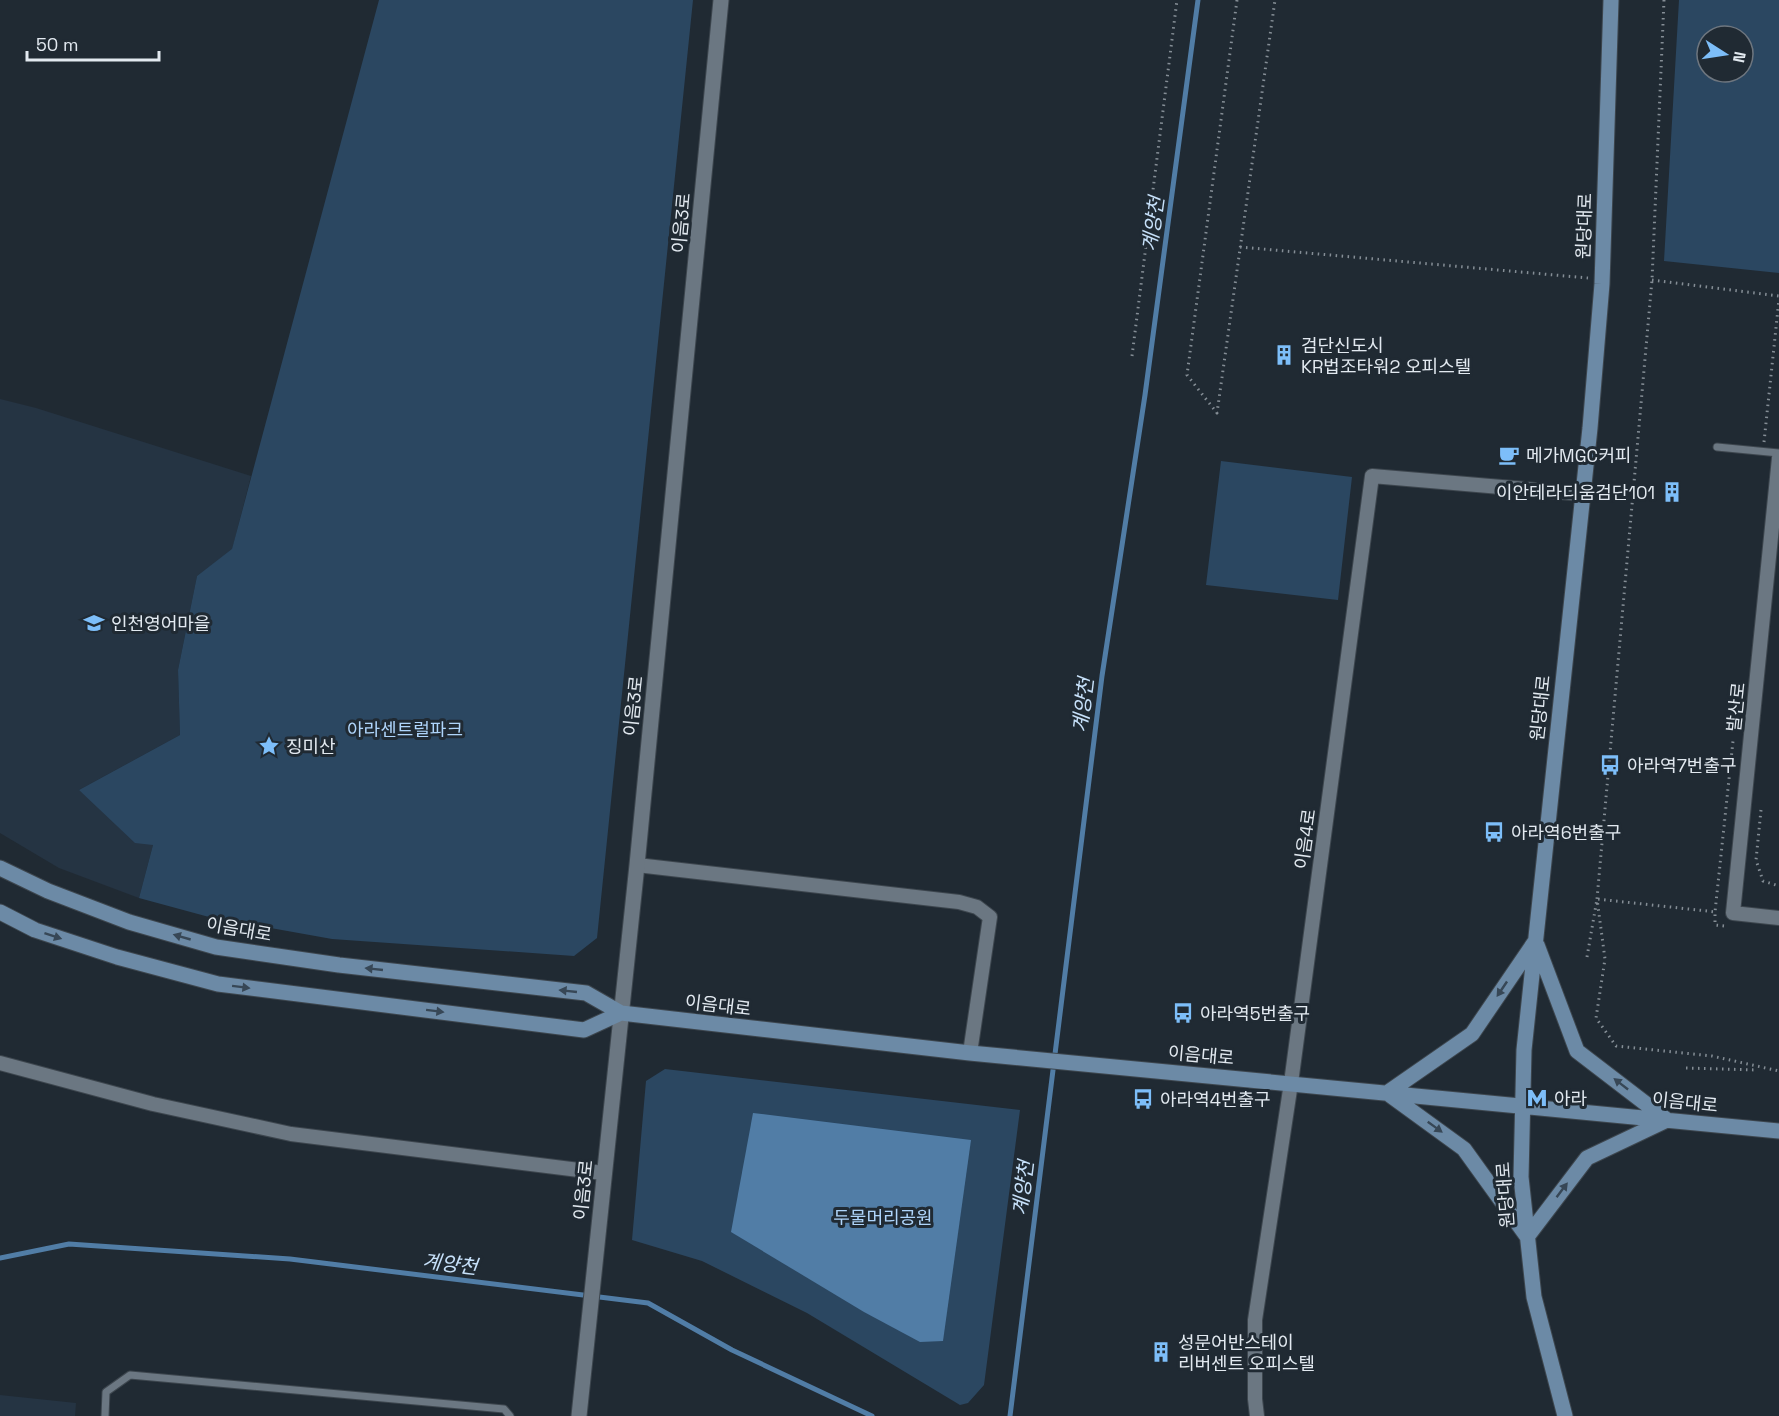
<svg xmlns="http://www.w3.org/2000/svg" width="1779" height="1416" font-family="'Space Grotesk','Noto Sans KR',sans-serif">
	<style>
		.built { fill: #253443 }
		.green { fill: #2b4761; fill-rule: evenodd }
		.water { fill: #517da6 }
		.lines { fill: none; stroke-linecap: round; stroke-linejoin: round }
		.stream { stroke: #517da6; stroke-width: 5 }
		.service-casing { stroke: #3d464e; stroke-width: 9 }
		.minor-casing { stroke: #3d464e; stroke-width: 16 }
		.tertiary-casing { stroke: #3d464e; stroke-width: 17 }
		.secondary-casing { stroke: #3d464e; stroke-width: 17 }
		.path { stroke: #858e96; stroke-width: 3; stroke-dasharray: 1.5 4.5; stroke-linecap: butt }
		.service { stroke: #6b7782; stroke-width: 7 }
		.minor { stroke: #6b7782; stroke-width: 14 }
		.tertiary { stroke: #6b7782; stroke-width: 15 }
		.secondary { stroke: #6c8aa6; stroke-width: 15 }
		.oneway { fill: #374756 }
		.labels { text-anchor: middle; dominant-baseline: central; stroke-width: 6; stroke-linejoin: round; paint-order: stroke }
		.street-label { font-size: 18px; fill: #e2e9f0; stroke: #202a33 }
		.poi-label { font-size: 18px; fill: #e2e9f0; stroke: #202a33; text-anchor: start }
		.park-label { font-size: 18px; fill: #afd5fb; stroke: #202a33 }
		.water-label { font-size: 20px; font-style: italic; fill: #c7e1fa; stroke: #202a33 }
	</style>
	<rect width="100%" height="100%" fill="#202a33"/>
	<path class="built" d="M0 399 36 408 251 476 232 550 197 576 178 670 180 735 79 790 153 845 139 898 59 868 0 833Z
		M0 1395 76 1403 75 1416H0Z"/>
	<path class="green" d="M379 0H693L597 938 574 956 332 939 209 917 139 898 153 845 135 843 79 790 180 735 178 670 197 576 232 549Z
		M1679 0H1779V273L1664 261ZM1707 36H1743V72H1707Z
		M1221 461 1352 477 1338 600 1206 585Z
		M665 1069 1020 1110 984 1385 968 1403 960 1405 807 1313 702 1261 632 1240 646 1081Z"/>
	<path class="water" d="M753 1113 971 1140 943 1341 920 1342 864 1312 731 1232Z"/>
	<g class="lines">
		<path class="stream" d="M0 1258 69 1244 290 1259 648 1303 732 1350 872 1416
			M1010 1416 1102 676 1145 395 1198 0"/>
		<g class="service-casing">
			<path id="service" d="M1717 447 1779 453
				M105 1416 106 1392 130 1375 504 1409 510 1416"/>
		</g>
		<g class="minor-casing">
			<path id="minor" d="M1779 458 1733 913 1779 918
				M637 865 959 902 977 907 990 917 970 1053
				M0 1063 153 1104 291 1134 603 1173
				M1257 1416 1255 1399V1320L1291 1083 1372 476 1583 494"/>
		</g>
		<g class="tertiary-casing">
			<path id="tertiary" d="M579 1416 637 865 721 0"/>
		</g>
		<g class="secondary-casing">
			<path id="secondary" d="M0 868 48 891 129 922 216 947 339 965 586 993 621 1013 970 1053 1779 1131
				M0 912 35 930 117 957 218 984 584 1030 621 1013
				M1387 1093 1472 1034 1534 943
				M1387 1093 1464 1149 1526 1235
				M1527 1237 1587 1158 1667 1120 1577 1051 1537 945
				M1565 1416 1534 1297 1521 1177 1524 1050 1590 428 1602 284 1611 0"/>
		</g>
		<path class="path" d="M1237 0 1187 375 1217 413 1275 0
			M1664 0 1652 280 1597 899 1605 959 1596 1018 1616 1046 1712 1056 1779 1071
			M1240 247 1588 278
			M1652 280 1779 296
			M1132 356 1177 0
			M1764 442 1779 299
			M1761 810 1756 860 1763 881 1779 886
			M1724 926 1715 925V912L1733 741
			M1587 957 1597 899 1716 912
			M1686 1068 1757 1070"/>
		<use href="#service" class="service"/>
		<use href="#minor" class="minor"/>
		<use href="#tertiary" class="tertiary"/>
		<use href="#secondary" class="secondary"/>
	</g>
	<defs><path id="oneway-solid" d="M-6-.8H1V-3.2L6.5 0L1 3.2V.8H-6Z" transform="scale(1.5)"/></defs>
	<g class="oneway">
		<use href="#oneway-solid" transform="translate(53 936) rotate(18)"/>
		<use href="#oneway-solid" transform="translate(182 937) rotate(-164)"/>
		<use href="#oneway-solid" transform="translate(374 969) rotate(-174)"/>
		<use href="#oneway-solid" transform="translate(241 987) rotate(7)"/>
		<use href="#oneway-solid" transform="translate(1502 989) rotate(124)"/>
		<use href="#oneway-solid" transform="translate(568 991) rotate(-174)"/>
		<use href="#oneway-solid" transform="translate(435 1011) rotate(7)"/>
		<use href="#oneway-solid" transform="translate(1621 1084) rotate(-142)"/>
		<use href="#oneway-solid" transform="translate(1435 1127) rotate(36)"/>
		<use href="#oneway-solid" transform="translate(1562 1190) rotate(-53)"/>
	</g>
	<defs>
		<g id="building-bare" transform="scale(1.62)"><path d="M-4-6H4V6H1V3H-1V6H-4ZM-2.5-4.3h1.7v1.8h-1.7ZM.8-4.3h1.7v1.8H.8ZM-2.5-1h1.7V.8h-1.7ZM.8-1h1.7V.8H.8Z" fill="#7dbef9" stroke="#202a33" stroke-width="2.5" paint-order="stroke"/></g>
		<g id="cafe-bare" transform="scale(1.62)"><path d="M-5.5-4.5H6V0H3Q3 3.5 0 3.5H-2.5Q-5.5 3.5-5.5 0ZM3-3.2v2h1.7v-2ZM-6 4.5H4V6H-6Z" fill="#7dbef9" stroke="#202a33" stroke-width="2.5" paint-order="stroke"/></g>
		<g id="school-bare" transform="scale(1.62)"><path d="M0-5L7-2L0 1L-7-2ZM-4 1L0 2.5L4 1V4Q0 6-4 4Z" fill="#7dbef9" stroke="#202a33" stroke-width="2.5" paint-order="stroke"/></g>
		<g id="sight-bare" transform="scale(1.62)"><path d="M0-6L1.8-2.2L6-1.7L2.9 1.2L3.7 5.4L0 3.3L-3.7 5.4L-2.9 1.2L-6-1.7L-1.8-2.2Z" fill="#7dbef9" stroke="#202a33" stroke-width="2.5" paint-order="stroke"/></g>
		<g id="bus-bare" transform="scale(1.62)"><path d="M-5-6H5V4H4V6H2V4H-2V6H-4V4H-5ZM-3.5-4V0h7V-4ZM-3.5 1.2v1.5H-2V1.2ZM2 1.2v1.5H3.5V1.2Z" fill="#7dbef9" stroke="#202a33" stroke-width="2.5" paint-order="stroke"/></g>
		<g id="metro-bare" transform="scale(1.62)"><path d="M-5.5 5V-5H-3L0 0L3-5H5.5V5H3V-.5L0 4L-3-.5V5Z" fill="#7dbef9" stroke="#202a33" stroke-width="2.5" paint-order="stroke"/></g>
	</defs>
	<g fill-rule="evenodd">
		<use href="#building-bare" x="1284" y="355"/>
		<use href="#cafe-bare" x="1509" y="455"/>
		<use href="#building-bare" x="1672" y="492"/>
		<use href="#school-bare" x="94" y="623"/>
		<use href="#sight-bare" x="269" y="746"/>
		<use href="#bus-bare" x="1610" y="765"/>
		<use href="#bus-bare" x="1494" y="832"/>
		<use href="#bus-bare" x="1183" y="1013"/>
		<use href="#metro-bare" x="1537" y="1098"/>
		<use href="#bus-bare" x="1143" y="1099"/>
		<use href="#building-bare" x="1161" y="1352"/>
	</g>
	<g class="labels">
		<g class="street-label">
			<text transform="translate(681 223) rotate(-85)">이음3로</text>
			<text transform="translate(1584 226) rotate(-88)">원당대로</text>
			<text transform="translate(633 706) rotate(-84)">이음3로</text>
			<text transform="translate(1736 707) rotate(-84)">발산로</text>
			<text transform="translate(1540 708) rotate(-84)">원당대로</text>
			<text transform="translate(1305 839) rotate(-82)">이음4로</text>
			<text transform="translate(239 929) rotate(10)">이음대로</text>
			<text transform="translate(718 1005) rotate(7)">이음대로</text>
			<text transform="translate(1201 1055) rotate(5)">이음대로</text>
			<text transform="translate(1685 1102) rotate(6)">이음대로</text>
			<text transform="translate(583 1190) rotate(-84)">이음3로</text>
			<text transform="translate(1505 1195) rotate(-94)">원당대로</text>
		</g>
		<g class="poi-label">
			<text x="1301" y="345">검단신도시<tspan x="1301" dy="21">KR법조타워2 오피스텔</tspan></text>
			<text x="1526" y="455">메가MGC커피</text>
			<text x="1655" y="492" text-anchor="end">이안테라디움검단101</text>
			<text x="111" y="623">인천영어마을</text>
			<text x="286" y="746">징미산</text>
			<text x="1627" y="765">아라역7번출구</text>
			<text x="1511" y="832">아라역6번출구</text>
			<text x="1200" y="1013">아라역5번출구</text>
			<text x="1554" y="1098">아라</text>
			<text x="1160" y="1099">아라역4번출구</text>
			<text x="1178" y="1342">성문어반스테이<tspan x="1178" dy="21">리버센트 오피스텔</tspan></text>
		</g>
		<g class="park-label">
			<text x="405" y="729">아라센트럴파크</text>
			<text x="883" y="1217">두물머리공원</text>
		</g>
		<g class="water-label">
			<text transform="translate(1153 224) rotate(-82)">계양천</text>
			<text transform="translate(1083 705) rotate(-83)">계양천</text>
			<text transform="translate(1023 1188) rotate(-83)">계양천</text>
			<text transform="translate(450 1264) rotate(7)">계양천</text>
		</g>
	</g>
	<g transform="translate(1725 54) rotate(102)"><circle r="28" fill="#202a33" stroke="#6e767f" stroke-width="1.5"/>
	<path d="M0-4.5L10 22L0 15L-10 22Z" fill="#7dbef9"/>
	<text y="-9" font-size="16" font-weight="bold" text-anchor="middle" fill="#e2e9f0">N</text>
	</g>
	<path d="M27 51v9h132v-9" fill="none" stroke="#e2e9f0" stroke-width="3"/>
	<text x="36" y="51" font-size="18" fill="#e2e9f0" stroke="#202a33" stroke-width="4.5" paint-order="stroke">50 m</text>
</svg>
